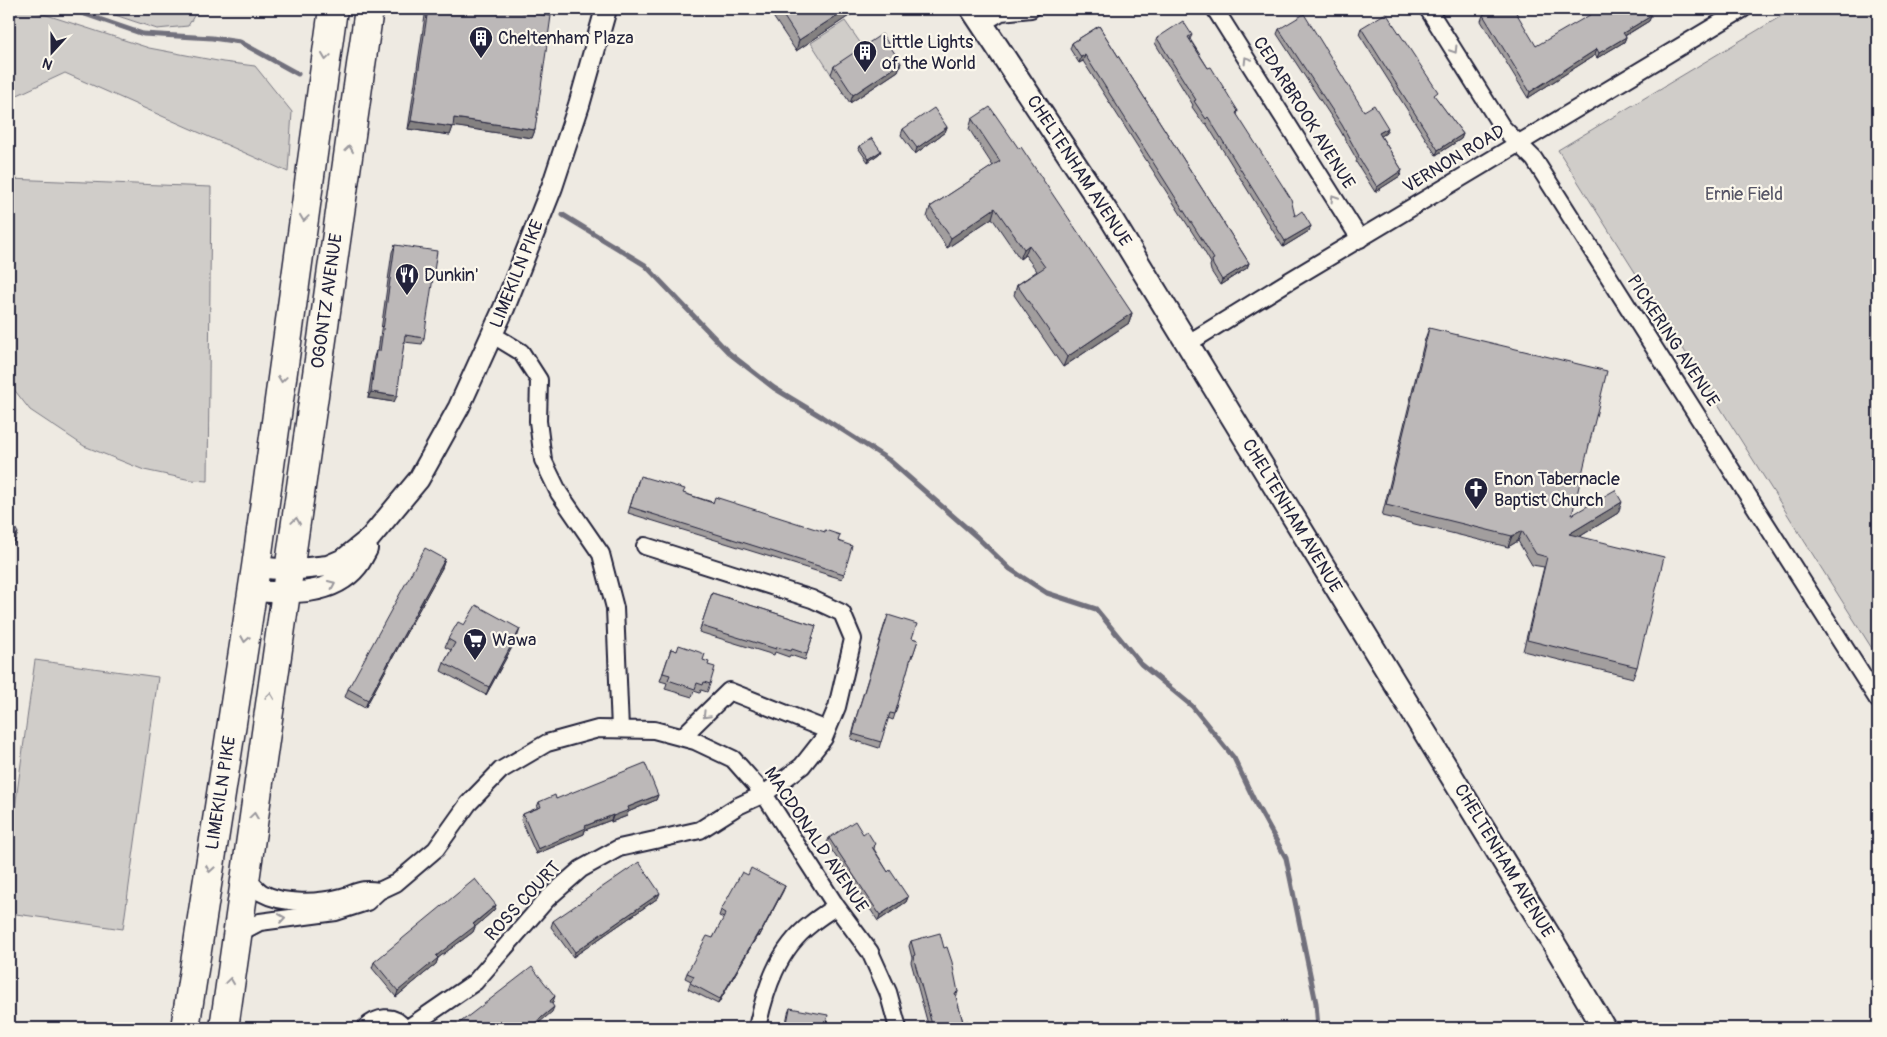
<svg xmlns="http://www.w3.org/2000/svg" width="1887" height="1037" font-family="Pangolin,sans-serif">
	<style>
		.green { fill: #d0cdc9; stroke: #797882 }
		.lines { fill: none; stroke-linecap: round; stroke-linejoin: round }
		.stream { stroke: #716f7c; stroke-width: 5 }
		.minor-casing { stroke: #22223b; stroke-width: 20 }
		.tertiary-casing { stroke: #22223b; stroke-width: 24 }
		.secondary-casing { stroke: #22223b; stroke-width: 26 }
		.trunk-casing { stroke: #22223b; stroke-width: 31 }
		.minor { stroke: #fbf7ec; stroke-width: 16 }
		.tertiary { stroke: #fbf7ec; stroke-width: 20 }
		.secondary { stroke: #fbf7ec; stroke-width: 22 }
		.trunk { stroke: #fbf7ec; stroke-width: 28 }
		.wall { fill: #a29e9e; stroke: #22223b }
		.shaded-wall { fill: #848181; stroke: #22223b }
		.building { fill: #bcb8b8; stroke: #22223b }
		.oneway { stroke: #99979c }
		.labels { text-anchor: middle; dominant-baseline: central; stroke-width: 4.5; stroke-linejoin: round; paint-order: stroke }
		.poi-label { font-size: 18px; fill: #22223b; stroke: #fbf7ec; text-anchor: start }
		.street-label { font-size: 18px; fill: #22223b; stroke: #fbf7ec }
		.park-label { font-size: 18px; fill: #565566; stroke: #fbf7ec }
	</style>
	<rect width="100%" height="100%" fill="#eeeae2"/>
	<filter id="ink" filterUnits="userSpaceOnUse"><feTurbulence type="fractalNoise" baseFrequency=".02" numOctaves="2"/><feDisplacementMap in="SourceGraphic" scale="10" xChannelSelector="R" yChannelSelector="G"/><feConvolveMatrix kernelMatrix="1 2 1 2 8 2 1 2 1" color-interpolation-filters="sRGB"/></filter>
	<g filter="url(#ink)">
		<path class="green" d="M9 9H28L149 48 223 62 255 66 292 112 288 172 65 73 9 99Z
			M97 9H198L188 26 157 29Z
			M1793 9H1878V658L1558 150Z
			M845 21 866 51 831 74 811 43Z
			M9 179 211 187 208 481 191 480 144 470 84 446 30 410 9 383Z
			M35 660 158 677 123 929 9 913V852Z"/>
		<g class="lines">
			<path class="stream" d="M70 9 143 34 212 38 240 42 298 74
				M563 215 645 265 729 353 774 388 822 417 889 460 977 537 1010 569 1047 593 1096 609 1141 664 1192 706 1234 758 1256 804 1286 858 1316 1003 1318 1028"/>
			<g class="minor-casing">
				<path id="minor" d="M1215 9 1360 239
					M1428 9 1502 127 1534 159 1878 700
					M982 23 1001 12 1031 9
					M493 335 521 352 539 380 538 421 543 460 559 493 601 554 615 608 620 729
					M1187 344 1284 284 1743 9
					M682 737 729 691 827 730
					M245 877C251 882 256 889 262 893 283 905 320 903 342 897 359 892 360 888 379 891
					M237 934 260 922 336 912 367 902 379 891 396 883 436 849 468 804 501 770 547 743 598 729 654 730 695 741 733 759 764 794 836 906 870 952 888 992 898 1028
					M365 1028C377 1017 393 1013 404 1028
					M408 1028 475 982 547 899 581 869 619 848 700 830 738 806 764 794 802 766 824 738 837 707 853 639 842 613 812 599 645 546
					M757 1028C765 990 778 949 811 924 819 917 828 912 836 906"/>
			</g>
			<g class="tertiary-casing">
				<path id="tertiary" d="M256 567 289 570 328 566 344 559 370 538 419 479 459 407 504 308 552 187 579 105 606 9
					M252 591C288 593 332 597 357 566 361 561 364 554 367 549"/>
			</g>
			<g class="secondary-casing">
				<path id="secondary" d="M972 9 1112 220 1559 952 1604 1028"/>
			</g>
			<g class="trunk-casing">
				<path id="trunk" d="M185 1028 256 567 333 9
					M224 1028 369 9"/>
			</g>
			<use href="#minor" class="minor"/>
			<use href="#tertiary" class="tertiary"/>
			<use href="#secondary" class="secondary"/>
			<use href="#trunk" class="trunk"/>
		</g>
		<path class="wall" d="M426 9H522V12L535 130 532 138 453 126 450 135 408 129Z
			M768 9H854L852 14 796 51Z
			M1483 15 1536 46 1651 16 1649 21 1625 36 1626 37 1624 42 1597 58 1595 55 1528 98 1481 21Z
			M1099 26 1249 263 1247 268 1220 285 1211 271 1210 266 1211 263 1201 246 1083 61 1079 63 1070 49 1072 43Z
			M1361 28 1436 98 1463 134 1461 139 1436 155 1359 34Z
			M1279 29 1364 111 1386 133 1381 136 1402 170 1400 176 1375 192 1356 162 1357 160 1340 130 1277 34Z
			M1192 35 1190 39 1208 68 1238 111 1237 115 1295 216 1311 226 1309 231 1283 247 1206 123 1204 124 1192 107 1193 105 1155 43 1157 38Z
			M901 63 898 71 850 103 831 74 834 66Z
			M972 119 1132 313 1129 323 1063 367 1014 295 1017 285 1037 271 1025 255 1020 259 992 218 947 248 927 217 930 207 993 166 969 129Z
			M947 127 945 132 915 154 901 135 903 129Z
			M860 146 880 153 868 162 859 149Z
			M395 245 424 338 422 344 404 342 394 402 368 398 374 357 376 351H378L392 252Z
			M1429 328 1572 515 1618 513 1579 537 1637 667 1633 678 1523 651 1544 567 1532 565 1518 541 1508 547 1382 516 1425 339Z
			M638 481 683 493 838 541 844 574 842 579 628 513Z
			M445 559 442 568 365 708 345 697 348 689Z
			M712 593 816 626 805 660 790 655 789 657 775 652 774 655 699 632Z
			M886 620 912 638 918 640 911 660H910L895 714 893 720 888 718 879 748 851 739 855 724H854Z
			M517 638 486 695 441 671 444 663 451 650 445 647 448 639Z
			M671 649 703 660 708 665 710 684 707 692 701 690 700 693 694 691 692 697 665 689 667 683 660 681Z
			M658 795 656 800 628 812 627 816 611 822V820L585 830 584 834 536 854 521 820 523 814 537 808V807L539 802 556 799Z
			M863 834 875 844 874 849 888 872 908 897 906 902 878 921 827 843 829 838Z
			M748 875 785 886 783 891 759 937 757 936 718 1004 688 989 691 981 685 978 687 973 713 938 724 918 719 916 721 910Z
			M658 898 573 957 551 927 553 921Z
			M496 905 494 910 475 927 473 932 438 958 436 964 396 997 372 968 374 962Z
			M911 941 944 948 958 992 956 997 963 1022 969 1028H929L911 962 912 958 909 946Z
			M790 1008 825 1028H785L788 1013Z"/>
		<path class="shaded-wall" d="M847 9H854L852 14 796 51 799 40Z
			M1651 16 1649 21 1621 38 1623 33Z
			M1626 37 1624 42 1597 58 1599 53Z
			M1597 49 1595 55 1528 98 1530 92Z
			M1085 55 1083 61 1079 63 1081 57Z
			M901 63 898 71 850 103 853 95Z
			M454 118 535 130 532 138 451 126Z
			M411 121 453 127 450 135 408 129Z
			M947 127 945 132 915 154 917 148Z
			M1388 128 1386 133 1377 139 1379 133Z
			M1463 134 1461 139 1436 155 1438 150Z
			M881 151 880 153 868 162 869 159Z
			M1402 170 1400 176 1375 192 1377 187Z
			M995 208 992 218 947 248 951 238Z
			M1311 226 1309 231 1283 247 1285 241Z
			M1029 245 1025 255 1020 259 1024 249Z
			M1249 263 1247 268 1220 285 1222 280Z
			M1132 313 1129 323 1063 367 1067 357Z
			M371 392 397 396 394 402 368 398Z
			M1622 502 1618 513 1566 545 1569 534Z
			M1522 531 1518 541 1508 547 1512 536Z
			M18 533 14 544 9 547V539Z
			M445 559 442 568 365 708 368 700Z
			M520 629 517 638 486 695 489 687Z
			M658 795 656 800 628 812 627 816 611 822 613 816 628 807Z
			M613 815 611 820 585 830 584 834 536 854 538 849 585 826Z
			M785 886 783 891 759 937 761 932Z
			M660 893 658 898 573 957 575 952Z
			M908 897 906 902 878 921 880 915Z
			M496 905 494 910 475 927 473 932 438 958 436 964 396 997 398 991 436 956Z
			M759 931 757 936 718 1004 720 999Z
			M555 996 553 1002 548 1006 550 1001Z
			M554 1007 552 1012 533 1028H529Z"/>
		<path class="building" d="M428 9H522V12L551 16 535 130 454 118 453 127 411 121Z
			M779 9H847L799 40Z
			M1494 9H1514L1536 46 1600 9H1646L1651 16 1623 33 1626 37 1599 53 1597 49 1530 92 1483 15Z
			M1386 13 1438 92 1434 95 1463 134 1438 150 1361 28Z
			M1304 14 1364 111 1374 105 1388 128 1379 133 1402 170 1377 187 1358 157 1359 156 1342 125 1279 29Z
			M1183 21 1192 35 1188 37 1208 68 1211 67 1238 111 1236 113 1291 199 1295 216 1302 211 1311 226 1285 241 1208 117 1206 119 1194 101 1196 100 1157 38Z
			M1099 26 1249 263 1222 280 1213 265 1212 260 1214 259 1203 241 1085 55 1081 57 1072 43Z
			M882 34 901 63 853 95 834 66Z
			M990 107 1019 149 1021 147 1132 313 1067 357 1017 285 1045 267 1029 245 1024 249 995 208 951 238 930 207 1000 161 972 119Z
			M934 108 947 127 917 148 903 129Z
			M872 138 881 151 869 159 860 146Z
			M395 245 437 251 424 338 405 335 397 396 371 392 376 351H380Z
			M1429 328 1607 371 1572 515 1615 490 1622 502 1569 534 1664 557 1637 667 1527 640 1547 557 1536 554 1522 531 1512 536 1386 505Z
			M640 476 685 489 683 493 713 503 715 497 825 532V530L840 535 838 541 852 546 844 574 630 507Z
			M9 517 18 533 9 539Z
			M425 548 445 559 368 700 348 689Z
			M712 593 816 626 807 654 792 649 791 651 777 647 776 649 701 626Z
			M476 605 520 629 489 687 444 663 455 643 448 639 458 622 464 625Z
			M888 615 917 624 912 638 918 640 913 655 912 654 895 714 890 713 881 742 853 734 857 719 856 718Z
			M679 645 705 654 703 660 709 662 708 665 715 667 710 684 704 682 703 685 697 683 695 689 668 680 670 675 663 673 671 649 677 651Z
			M645 763 658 795 628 807 629 810 613 816V815L585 826 586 828 538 849 523 814 541 807 539 802 555 795 556 799Z
			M855 821 863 834 867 831 875 844 872 847 888 872 890 870 908 897 880 915 829 838Z
			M639 862 660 893 575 952 553 921Z
			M751 868 785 886 761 932 759 931 720 999 690 983 694 976 687 973 707 936 713 938 726 913 721 910 742 872 748 875Z
			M475 879 496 905 473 924 475 926 436 956 438 958 398 991 374 962Z
			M940 933 944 948 947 947 952 962 958 992 955 993 963 1022 968 1021 969 1028H933L913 956 915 955 911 941Z
			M532 967 555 996 550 1001 554 1007 529 1028H453Z
			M790 1008 828 1015 825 1028H786Z"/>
		<defs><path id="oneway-chevron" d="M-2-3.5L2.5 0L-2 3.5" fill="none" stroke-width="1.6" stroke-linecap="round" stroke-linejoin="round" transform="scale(1.25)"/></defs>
		<g class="oneway">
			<use href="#oneway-chevron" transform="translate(1454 50) rotate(58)"/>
			<use href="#oneway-chevron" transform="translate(326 57) rotate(98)"/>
			<use href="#oneway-chevron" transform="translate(1247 60) rotate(-122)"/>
			<use href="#oneway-chevron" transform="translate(349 149) rotate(-82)"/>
			<use href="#oneway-chevron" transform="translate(1334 198) rotate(-122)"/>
			<use href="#oneway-chevron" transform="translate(304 218) rotate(98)"/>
			<use href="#oneway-chevron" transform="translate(282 379) rotate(98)"/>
			<use href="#oneway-chevron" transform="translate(296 521) rotate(-82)"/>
			<use href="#oneway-chevron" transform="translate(332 584) rotate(-25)"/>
			<use href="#oneway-chevron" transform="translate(245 639) rotate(99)"/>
			<use href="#oneway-chevron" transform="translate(270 696) rotate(-82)"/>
			<use href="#oneway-chevron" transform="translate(706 715) rotate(134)"/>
			<use href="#oneway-chevron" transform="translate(254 816) rotate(-82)"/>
			<use href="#oneway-chevron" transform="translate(210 869) rotate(99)"/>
			<use href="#oneway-chevron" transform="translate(282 918) rotate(-8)"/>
			<use href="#oneway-chevron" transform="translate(230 981) rotate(-82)"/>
		</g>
	</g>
	<defs>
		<g id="building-pin" transform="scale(1.25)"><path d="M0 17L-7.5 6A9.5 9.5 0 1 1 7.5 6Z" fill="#22223b" stroke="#fbf7ec"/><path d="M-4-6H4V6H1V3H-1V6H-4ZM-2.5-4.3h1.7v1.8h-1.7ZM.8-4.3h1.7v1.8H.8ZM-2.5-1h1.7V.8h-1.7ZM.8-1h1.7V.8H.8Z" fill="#fff"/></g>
		<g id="restaurant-pin" transform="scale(1.25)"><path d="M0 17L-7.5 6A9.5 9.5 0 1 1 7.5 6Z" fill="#22223b" stroke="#fbf7ec"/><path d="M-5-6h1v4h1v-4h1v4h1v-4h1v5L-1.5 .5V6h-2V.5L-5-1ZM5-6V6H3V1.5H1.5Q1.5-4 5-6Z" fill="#fff"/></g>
		<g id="church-pin" transform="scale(1.25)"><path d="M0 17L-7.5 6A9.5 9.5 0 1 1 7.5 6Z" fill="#22223b" stroke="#fbf7ec"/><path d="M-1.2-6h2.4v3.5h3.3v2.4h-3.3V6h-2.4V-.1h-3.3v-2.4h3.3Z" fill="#fff"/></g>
		<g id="supermarket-pin" transform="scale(1.25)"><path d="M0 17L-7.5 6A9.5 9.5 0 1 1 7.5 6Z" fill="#22223b" stroke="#fbf7ec"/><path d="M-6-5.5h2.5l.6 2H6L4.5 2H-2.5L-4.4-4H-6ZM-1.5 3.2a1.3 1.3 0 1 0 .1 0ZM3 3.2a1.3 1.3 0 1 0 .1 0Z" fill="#fff"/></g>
	</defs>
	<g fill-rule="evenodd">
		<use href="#building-pin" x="481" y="38"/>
		<use href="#building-pin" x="865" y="52"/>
		<use href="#restaurant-pin" x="407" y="275"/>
		<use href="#church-pin" x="1476" y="489"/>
		<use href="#supermarket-pin" x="475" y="640"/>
	</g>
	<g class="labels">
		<g class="poi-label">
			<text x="498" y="38">Cheltenham Plaza</text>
			<text x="882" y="42">Little Lights<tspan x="882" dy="21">of the World</tspan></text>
			<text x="424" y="275">Dunkin'</text>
			<text x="1494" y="479">Enon Tabernacle<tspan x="1494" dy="21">Baptist Church</tspan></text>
			<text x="492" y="640">Wawa</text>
		</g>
		<g class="street-label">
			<text transform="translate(1304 113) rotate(58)">CEDARBROOK AVENUE</text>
			<text transform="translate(1454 159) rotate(-31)">VERNON ROAD</text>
			<text transform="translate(1079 171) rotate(57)">CHELTENHAM AVENUE</text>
			<text transform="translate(517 274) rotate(-68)">LIMEKILN PIKE</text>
			<text transform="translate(327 301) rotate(-82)">OGONTZ AVENUE</text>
			<text transform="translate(1673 341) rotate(57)">PICKERING AVENUE</text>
			<text transform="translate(1292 516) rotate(59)">CHELTENHAM AVENUE</text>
			<text transform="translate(221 793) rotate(-81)">LIMEKILN PIKE</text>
			<text transform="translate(816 840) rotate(56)">MACDONALD AVENUE</text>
			<text transform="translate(1504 861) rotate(59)">CHELTENHAM AVENUE</text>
			<text transform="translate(523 901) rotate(-47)">ROSS COURT</text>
		</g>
		<g class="park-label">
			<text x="1744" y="194">Ernie Field</text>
		</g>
	</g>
	<rect width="1887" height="1037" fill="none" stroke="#fbf7ec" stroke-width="30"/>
	<rect x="15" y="15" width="1857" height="1007" fill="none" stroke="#22223b" stroke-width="2" filter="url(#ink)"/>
	<g transform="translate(52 52) rotate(201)" stroke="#fbf7ec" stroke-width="4" paint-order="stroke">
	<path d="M0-4L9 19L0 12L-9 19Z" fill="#22223b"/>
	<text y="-8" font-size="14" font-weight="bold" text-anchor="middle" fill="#22223b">N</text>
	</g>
</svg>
